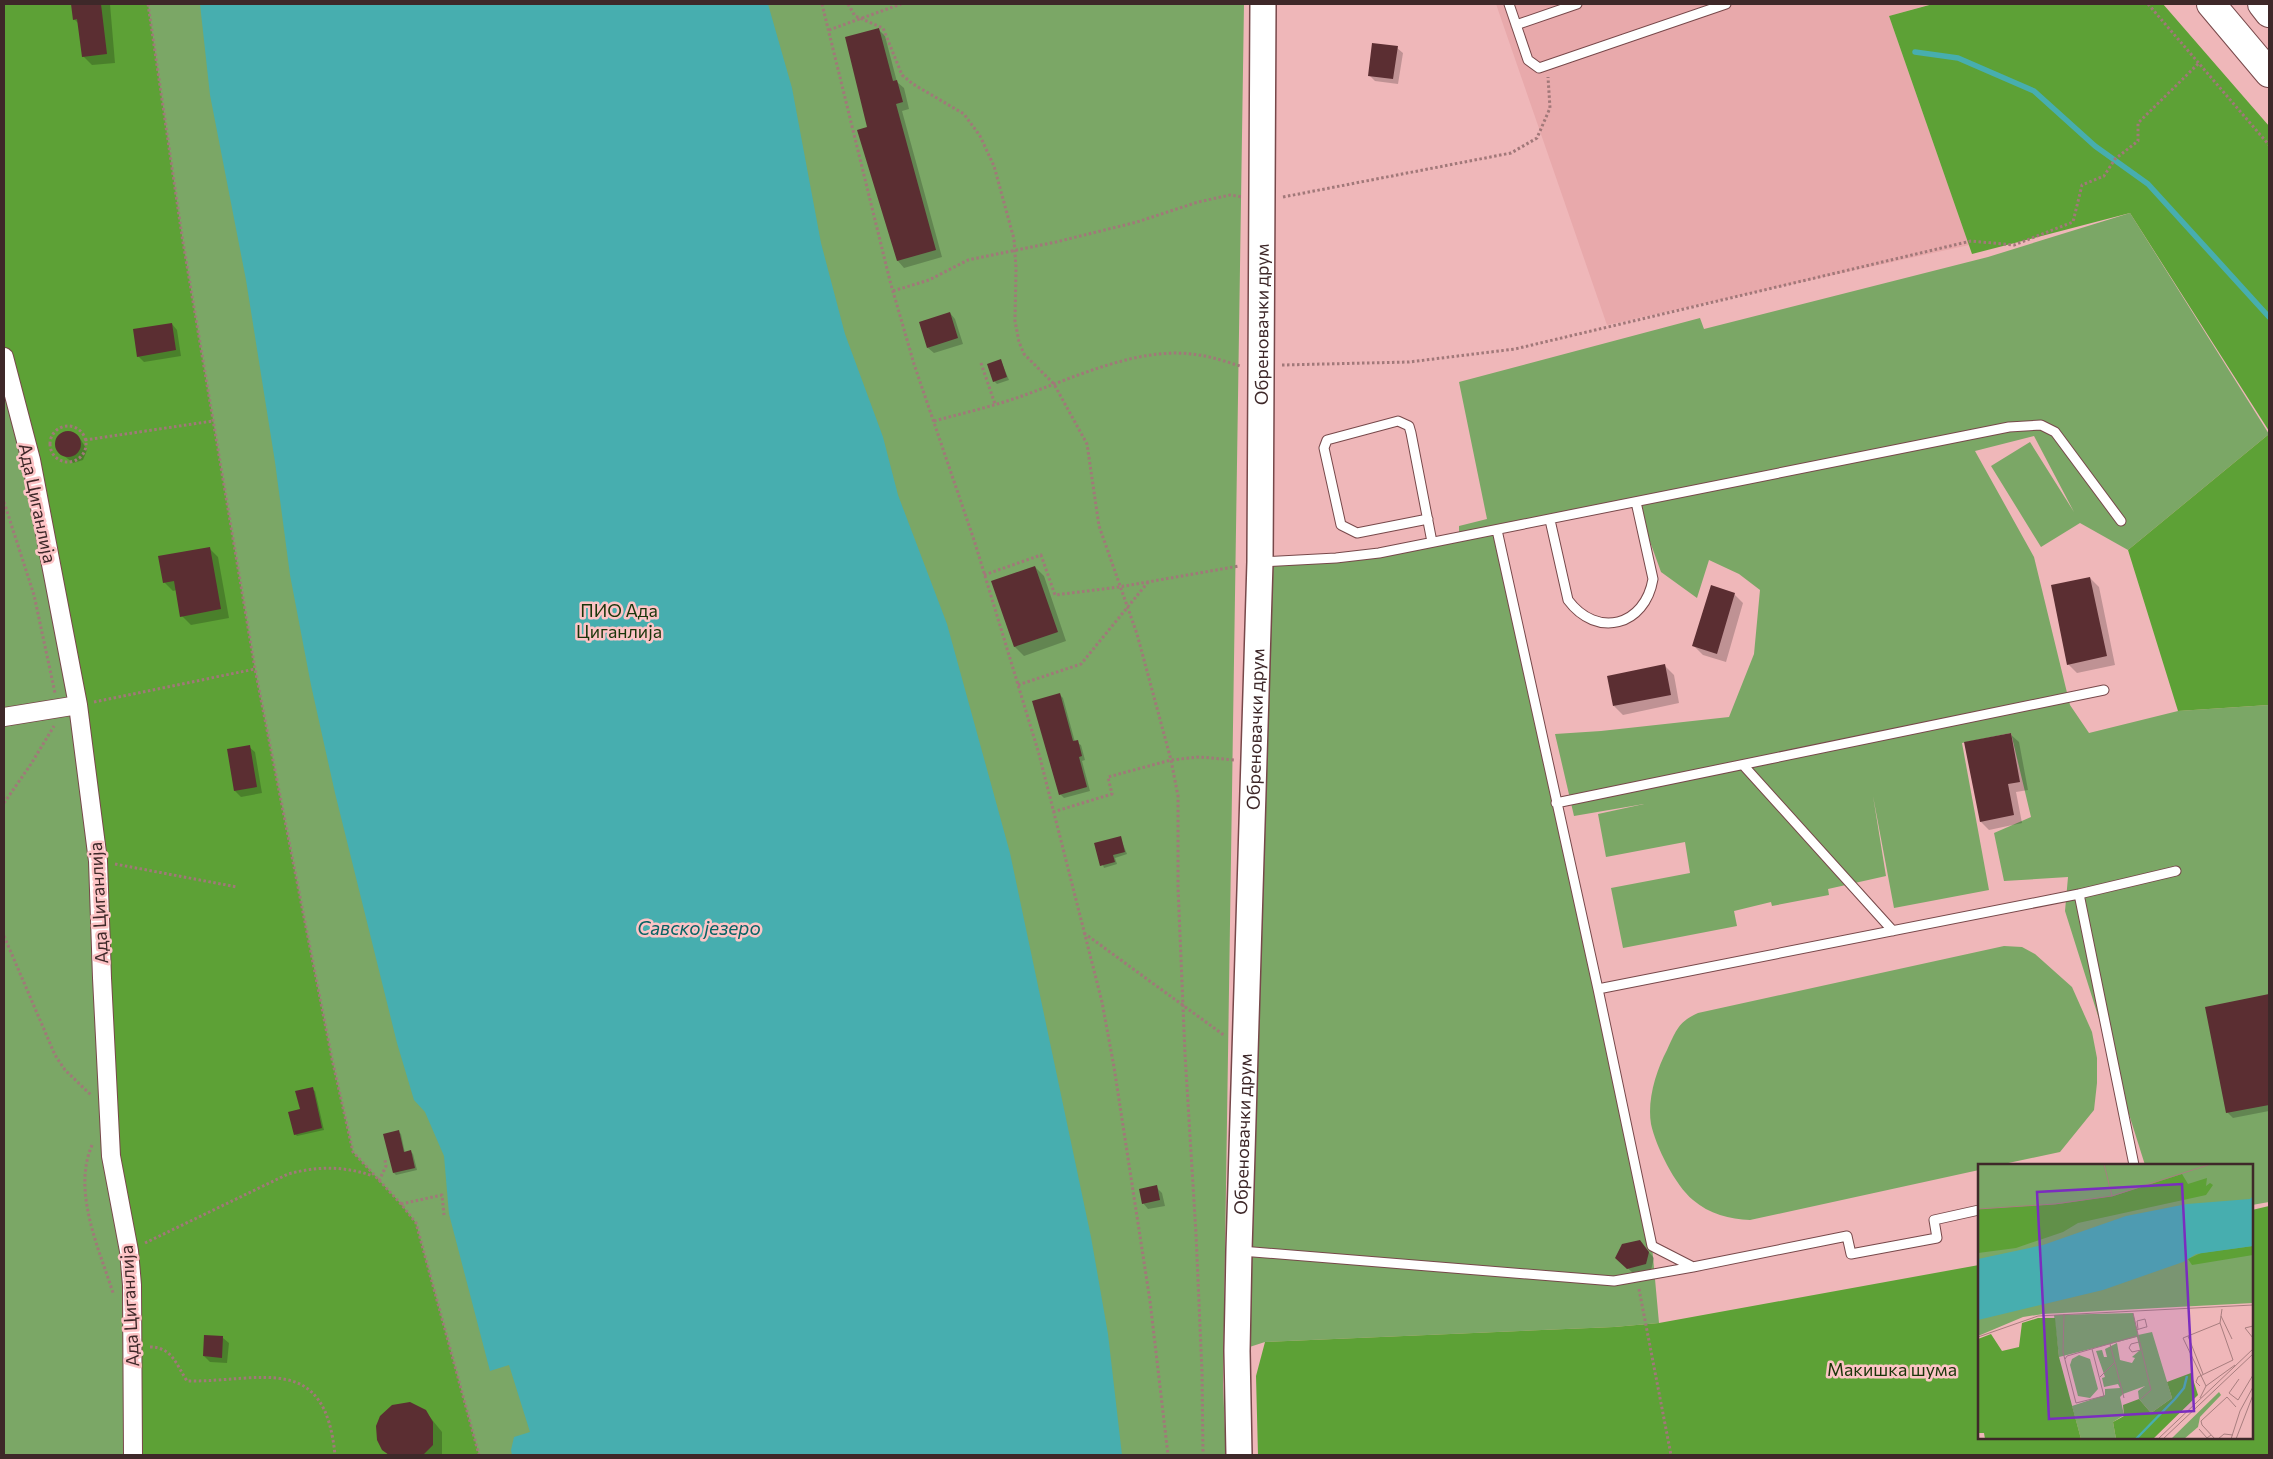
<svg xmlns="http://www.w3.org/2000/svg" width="2273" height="1459" font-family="Commissioner,sans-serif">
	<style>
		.built { fill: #e8a9ab }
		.green { fill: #7ba766 }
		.forest { fill: #5da136 }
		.water { fill: #47aeaf }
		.shadow { fill: #0003 }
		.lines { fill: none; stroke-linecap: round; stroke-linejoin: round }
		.stream { stroke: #47aeaf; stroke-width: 5.5 }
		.building { fill: #5b2e32 }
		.lane-casing { stroke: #77484a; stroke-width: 11 }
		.street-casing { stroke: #77484a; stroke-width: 20 }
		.secondary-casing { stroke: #77484a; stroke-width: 28 }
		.primary-casing { stroke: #77484a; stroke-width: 30 }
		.path { stroke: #a17879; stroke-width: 3; stroke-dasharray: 2.5 2.5; stroke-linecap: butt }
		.lane { stroke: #fff; stroke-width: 9 }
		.street { stroke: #fff; stroke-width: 18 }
		.secondary { stroke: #fff; stroke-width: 25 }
		.primary { stroke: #fff; stroke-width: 28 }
		.labels { text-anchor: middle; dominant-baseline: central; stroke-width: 5; stroke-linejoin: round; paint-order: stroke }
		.street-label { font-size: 18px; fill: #3e2829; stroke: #fdc4c6 }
		.park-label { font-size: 18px; fill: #1a350a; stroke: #fdc4c6 }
		.water-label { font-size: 19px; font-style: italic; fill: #0a6364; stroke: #fdc4c6 }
		.inset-river { fill: none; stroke: #47aeaf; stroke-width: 2.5 }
		.inset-road { fill: none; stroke: #a87e7f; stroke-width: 1 }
		.view { fill: #7b2cbf; fill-opacity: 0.15; stroke: #7b2cbf; stroke-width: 2.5 }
		.inset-edge { fill: none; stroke: #3e2829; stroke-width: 2.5 }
	</style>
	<rect width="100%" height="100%" fill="#efb7b9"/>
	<path class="built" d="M1496 4H1932L1889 16 1969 245 1607 325Z"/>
	<path class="green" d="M4 4H1244L1223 1384 1226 1455H4Z
		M2130 213 2269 434 2128 550 2080 523 2041 547 1991 466 2030 442 2074 512 2034 436 1975 451 2034 557 2070 705 2089 733 2178 711 2269 705V1202L2252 1205V1165H2145L2065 911 2068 877 2004 881 1994 833 2031 817 2011 733 1962 743 1989 890 1894 908 1873 796 1886 876 1828 889 1829 895 1772 906 1771 902 1734 911 1737 926 1623 948 1611 888 1690 873 1685 842 1606 857 1598 814 1644 804 1574 816 1555 734 1601 731 1729 717 1754 654 1760 590 1739 574 1709 560 1697 598 1661 572 1636 503 1497 529 1652 1246 1659 1323 1614 1327 1265 1342 1237 1351 1260 562 1336 558 1459 537V526L1487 519 1459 382 1700 318 1704 329 1988 257Z
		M2004 946 2022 947 2035 954 2072 987 2092 1032 2097 1058V1083L2094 1110 2060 1152 1999 1165H1979V1170L1750 1220C1730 1219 1709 1214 1693 1200 1675 1185 1656 1147 1651 1124 1647 1100 1656 1071 1667 1050 1676 1031 1678 1022 1698 1013Z"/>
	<path class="forest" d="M4 4H148L182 236 255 669 332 1059 353 1152 401 1204 416 1223 479 1455H133L132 1346 111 1156 81 725 4 357Z
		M1933 4H2163L2269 126V431L2130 213 1972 254 1889 16Z
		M2269 434V705L2178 711 2128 550Z
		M2269 1206V1455H1258L1256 1376 1265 1342 1614 1327 1659 1323 1979 1265V1438H2252V1210Z"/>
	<path class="water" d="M200 4H768L792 88 821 243 845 334 883 437 898 495 947 624 1010 853 1091 1237 1108 1334 1122 1455H512L511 1450 514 1437 530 1432 509 1365 490 1371 449 1214 444 1156 425 1112 414 1100 397 1043 335 793 311 685 290 575 275 462 246 280 210 95Z"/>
	<path class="shadow" d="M72 4H110L115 63 92 65 83 56 79 24 74 19Z
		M878 29 885 36 897 82 904 88 909 109 902 111 942 257 904 268 898 261 858 131 868 128Z
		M1397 48 1403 53 1398 84 1375 81 1369 75Z
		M950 313 955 319 963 344 934 353 928 348Z
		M172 324 177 330 181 356 144 362 138 356Z
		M1001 361 1009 380 997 384 994 381Z
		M64 433 75 434 81 440 87 450 83 460 73 463 58 451 56 440Z
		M209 548 218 557 229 618 191 625 182 616 177 590 173 591 164 582Z
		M1035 567 1044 576 1066 641 1024 656 1015 647 993 582Z
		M2090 578 2099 587 2115 665 2077 673 2068 664Z
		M1734 594 1743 603 1726 662 1703 655 1694 646Z
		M1665 666 1674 675 1679 703 1623 715 1614 706Z
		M1059 694 1063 698 1075 742 1081 745 1085 760 1082 761 1090 791 1064 798 1060 794Z
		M2010 734 2019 742 2028 790 2016 792 2022 823 1989 830 1981 822Z
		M249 747 255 752 262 793 241 797 235 791 228 750Z
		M1120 837 1127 854 1115 858 1117 864 1104 868 1095 844Z
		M2269 995V1111L2233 1118 2227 1112 2207 1008Z
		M312 1089 315 1091 324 1130 297 1136 295 1134 301 1110Z
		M398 1131 401 1134 405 1153 411 1152 413 1154 417 1170 396 1175 394 1173Z
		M1156 1187 1162 1193 1165 1206 1148 1209 1143 1203Z
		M1645 1248 1654 1258 1651 1270 1634 1274 1617 1258Z
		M223 1338 229 1343 227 1363 210 1362 204 1356Z
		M425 1411 442 1432V1454L389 1455 383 1449Z"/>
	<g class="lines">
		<path class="stream" d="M1915 52 1958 58 2034 91 2095 146 2148 184 2269 317"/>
	</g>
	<path class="building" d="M71 4H101L107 54 82 57 77 19 73 20Z
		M879 28 893 81 897 80 903 102 896 104 936 250 897 261 857 130 867 127 845 37Z
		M1372 43 1398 46 1393 79 1368 76Z
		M950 312 958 338 927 348 919 322Z
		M172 323 176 350 137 357 133 329Z
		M1001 359 1007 377 993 382 987 364Z
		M55 444a13 13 0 1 1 26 0a13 13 0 1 1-26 0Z
		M210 547 221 609 180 617 174 581 163 583 158 556Z
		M1035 566 1058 632 1014 647 991 581Z
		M2090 577 2107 656 2067 665 2051 585Z
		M1711 585 1735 593 1717 654 1692 646Z
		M1665 664 1671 695 1613 706 1607 676Z
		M1060 693 1073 741 1078 740 1082 756 1079 757 1087 787 1059 795 1032 701Z
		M2011 733 2020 782 2008 784 2014 815 1980 822 1964 742Z
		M250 745 257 787 234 791 227 749Z
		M1121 836 1125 852 1113 855 1115 862 1100 866 1094 843Z
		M2269 994V1105L2226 1113 2205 1007Z
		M313 1087 322 1128 294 1135 288 1112 300 1109 295 1091Z
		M399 1130 404 1152 411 1150 415 1168 393 1173 383 1134Z
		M1157 1185 1160 1200 1142 1204 1139 1189Z
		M1640 1240 1649 1252 1646 1264 1627 1269 1615 1258 1622 1244Z
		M204 1335 223 1336 222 1358 203 1356Z
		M410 1402 426 1410 433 1422V1445L423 1455H389L382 1450 377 1440 376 1426 380 1416 392 1405Z"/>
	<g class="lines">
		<g class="lane-casing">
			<path id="lane" d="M1509 4 1528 60 1539 68 1726 4
				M1516 25 1577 4
				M1428 519 1357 533 1341 525 1324 448 1327 440 1398 421 1409 426 1411 433 1432 542
				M1550 520 1568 600C1597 639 1645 626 1653 579L1636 502
				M1497 530 1598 989 1652 1246 1693 1267
				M1263 562 1336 558 1379 553 2009 427 2041 425 2055 432 2121 521
				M1744 766 1893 931
				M1556 803 2104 690
				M2079 894 2176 871
				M1598 989 2079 894 2134 1165
				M1241 1251 1614 1281 1693 1267 1847 1236 1851 1254 1937 1238 1934 1220 1979 1210"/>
		</g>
		<g class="street-casing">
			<path id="street" d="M4 357 31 460 78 705 98 861 102 978 111 1156 129 1251 132 1285 133 1455
				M4 717 78 705"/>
		</g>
		<g class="secondary-casing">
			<g id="secondary">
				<path id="s1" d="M1239 1455 1237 1351 1239 1250 1260 562 1263 4"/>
			</g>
		</g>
		<g class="primary-casing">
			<path id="primary" d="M2211 4 2269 73
				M2262 4 2269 13"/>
		</g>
		<path class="path" d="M148 4 182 236 255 669 332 1059 353 1152 401 1204 416 1223 479 1455
			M822 4 890 281 914 364 975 543 1039 754 1102 1002 1114 1067 1150 1301 1168 1455
			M848 4 855 16 883 28 902 75 913 84 964 114 980 136 994 166 1014 239 1016 268 1015 321 1019 342 1024 354 1054 384 1087 444 1099 526 1137 634 1171 760 1178 796V887L1185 1054 1196 1234 1202 1372 1203 1455
			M2148 4 2269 145
			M829 30 901 4
			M1283 197 1511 153 1537 138 1550 108 1548 77
			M893 291 929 280 968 260 1056 242 1137 222 1198 202 1230 195 1243 197
			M981 363 995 404
			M1282 365 1409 362 1515 349 1971 241 2014 245 2073 222 2082 185 2104 176 2115 159 2138 141V123L2199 63
			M934 421C964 413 994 406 1022 396 1076 377 1141 345 1199 355 1213 357 1227 362 1240 366
			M50 444a18 18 0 1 1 36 0a18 18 0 1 1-36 0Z
			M85 440 213 421
			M4 502 34 595 55 693
			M984 575 1041 555 1055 595 1119 587 1239 566
			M1018 685 1081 664 1149 581
			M94 702 255 669
			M4 803 31 764 54 726
			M1053 812 1112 794 1108 777 1171 760 1199 757 1235 760
			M115 864 237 887
			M1084 933 1225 1036
			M4 936 55 1055 65 1070 91 1095
			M92 1145C72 1192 99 1248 113 1293
			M379 1181 386 1166 385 1160
			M401 1204 442 1195 444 1215
			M145 1243 288 1174C317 1166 345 1166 373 1176
			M1639 1289 1671 1455
			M150 1347C172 1347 176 1364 187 1381 263 1382 325 1351 335 1455"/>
		<use href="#lane" class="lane"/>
		<use href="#street" class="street"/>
		<use href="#secondary" class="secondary"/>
		<use href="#primary" class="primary"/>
	</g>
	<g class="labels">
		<g class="street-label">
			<text stroke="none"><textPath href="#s1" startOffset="1131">Обреновачки друм</textPath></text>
			<text transform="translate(38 503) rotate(78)">Ада Циганлија</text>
			<text stroke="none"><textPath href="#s1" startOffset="726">Обреновачки друм</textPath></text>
			<text transform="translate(98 903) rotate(-93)">Ада Циганлија</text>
			<text stroke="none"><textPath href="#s1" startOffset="321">Обреновачки друм</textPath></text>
			<text transform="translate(129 1306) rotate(-93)">Ада Циганлија</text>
		</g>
		<g class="park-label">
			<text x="619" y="610">ПИО Ада<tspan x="619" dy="21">Циганлија</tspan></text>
			<text x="1892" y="1369">Макишка шума</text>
		</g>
		<g class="water-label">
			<text x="699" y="927">Савско језеро</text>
		</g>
	</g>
	<g transform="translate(1978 1164)">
		<rect width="275" height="275" fill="#efb7b9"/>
		<path d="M0 0H275V139L65 150 45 153 0 172ZM155 149 160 171 174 168 194 234 173 249 161 235 160 227 167 222 145 230 142 233 146 251 135 258 138 275H103L94 242 127 231V225L142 224 140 220 126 223 124 214 127 213 118 187 124 186 126 193H129L127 185 139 179 142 196 154 199 157 194 154 193 162 186 159 173 81 193 76 151ZM101 191 112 195 120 225 112 234 100 232 92 201 94 195ZM241 228 243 231 222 253 220 263 206 275H193Z" fill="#7ba766"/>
		<path d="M204 10 210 20 229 14 228 22 232 19 235 21 228 31 100 59 85 68 38 84 0 89V45L80 40 135 32ZM275 82V91L214 101 210 95 223 89ZM60 154H77L81 193 103 275H7L6 269H0V175L13 170 24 187 41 183 44 159ZM213 209 220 231 175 275H138L135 258 146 252 145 241 161 235 173 249 194 234 189 218Z" fill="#5da136"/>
		<path d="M275 32V82L218 90 205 98 125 126 0 156V95L65 81 148 52 209 40 272 35Z" fill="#47aeaf"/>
		<path class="inset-river" d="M158 275 197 235 206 224 209 212"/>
		<path class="inset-road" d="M126 0 134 32M0 45 77 40 134 32 233 0M155 149 173 226 163 235M86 150 85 188 98 239 126 232 114 185M243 152 254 175M275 162 267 164 275 174M158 166 168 163H169L167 155 159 157 160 165M210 172 225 210M0 173 60 152 275 141M161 178 153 180 151 184 154 188 163 186M132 180 146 234M87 195 89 192 159 172M122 213 137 198M261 215 251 229 260 236 275 211M222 222 218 218 220 213 255 196 242 159 244 145M228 222 205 174 242 159M222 234 228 222 257 201M221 265 229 274 233 271M180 275 275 185M185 275 275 190M237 275 224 261 223 257 249 233 258 243M240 275 246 270 255 271M253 275 262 247 275 223M258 275 275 231"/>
		<path class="view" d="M204 20 216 247 71 255 59 28Z"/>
		<rect width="275" height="275" class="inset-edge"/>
	</g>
	<rect width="2273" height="1459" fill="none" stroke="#3e2829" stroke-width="10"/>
</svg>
